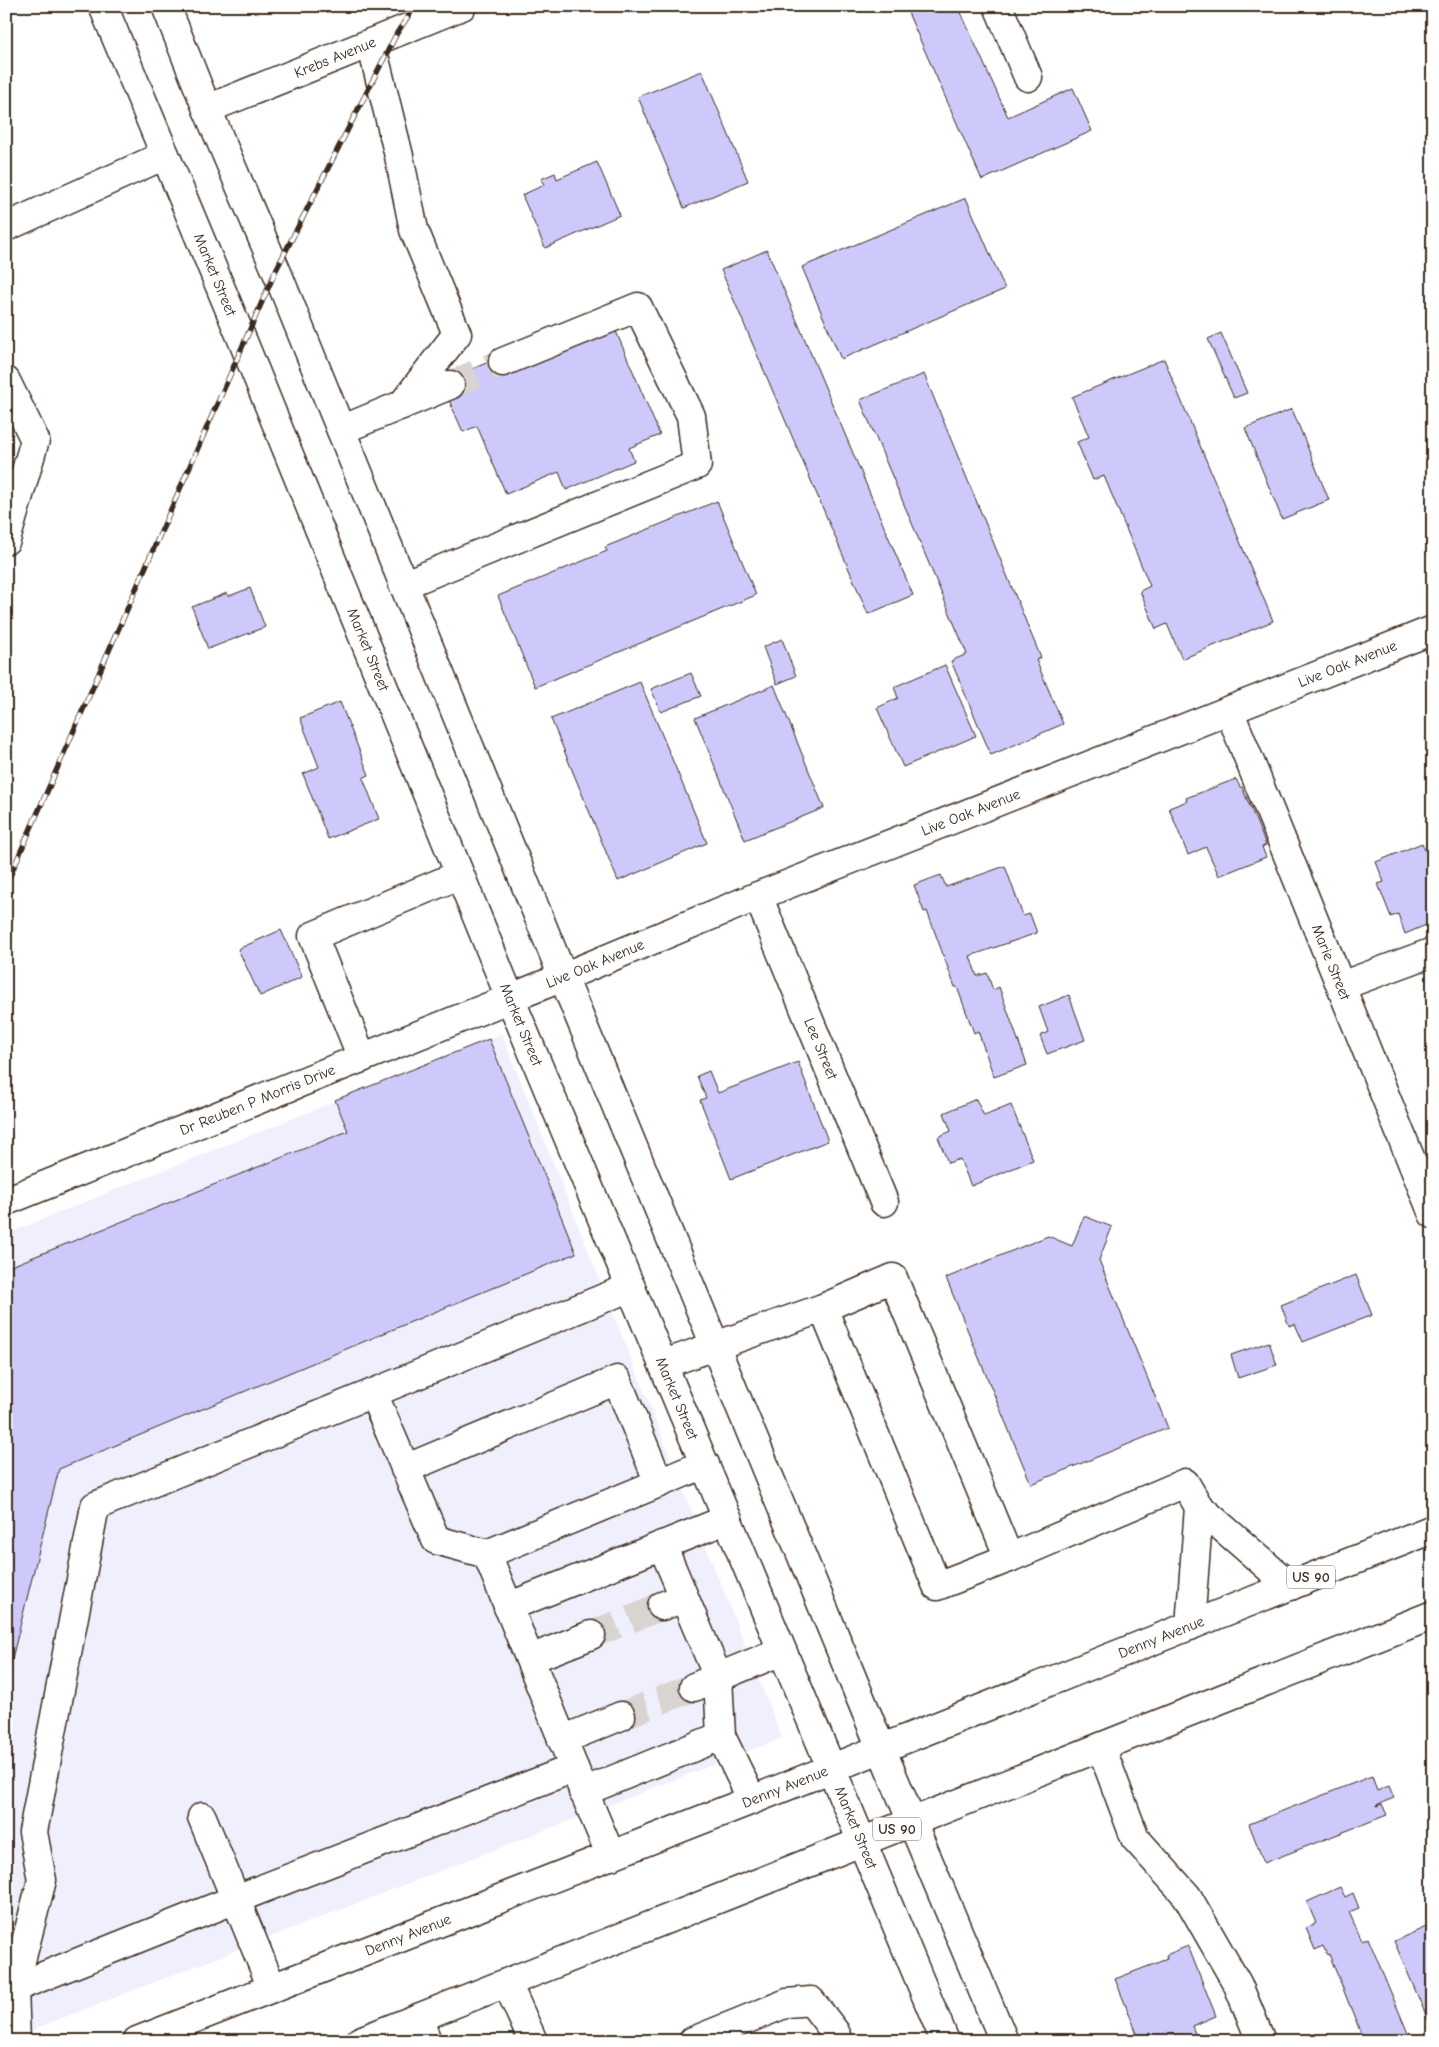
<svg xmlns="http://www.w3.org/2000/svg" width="1439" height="2047" font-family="'Comic Neue',sans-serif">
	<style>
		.built { fill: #f0effe }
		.building { fill: #cdc9fb; stroke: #3b2a1e }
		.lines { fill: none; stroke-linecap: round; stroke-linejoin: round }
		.minor-tunnel { stroke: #d8d4d2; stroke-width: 28; stroke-dasharray: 28 14; stroke-linecap: butt }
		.minor-casing { stroke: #3b2a1e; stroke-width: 31 }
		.major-casing { stroke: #3b2a1e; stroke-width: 31 }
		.minor { stroke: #fff; stroke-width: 28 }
		.major { stroke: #fff; stroke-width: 28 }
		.rail-casing { stroke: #3b2a1e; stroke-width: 5.5 }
		.rail { stroke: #fff; stroke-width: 4; stroke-dasharray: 11; stroke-linecap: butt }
		.labels { text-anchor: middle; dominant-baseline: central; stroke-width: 4.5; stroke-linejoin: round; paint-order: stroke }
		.shield { fill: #fff; stroke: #766a62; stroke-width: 1 }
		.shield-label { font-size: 14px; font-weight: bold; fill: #3b2a1e }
		.street-label { font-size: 15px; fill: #3b2a1e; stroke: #fff }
	</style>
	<rect width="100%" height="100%" fill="#fff"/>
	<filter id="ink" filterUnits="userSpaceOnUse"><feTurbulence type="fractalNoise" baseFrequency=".02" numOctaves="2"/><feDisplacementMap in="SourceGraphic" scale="10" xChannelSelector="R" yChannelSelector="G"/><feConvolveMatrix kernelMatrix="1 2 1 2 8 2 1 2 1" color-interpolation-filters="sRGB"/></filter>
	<g filter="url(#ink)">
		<path class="built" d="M502 1034 782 1738 6 2040V1234Z"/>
		<path class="building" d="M905 6H958L1008 117 1073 88 1092 131 982 180Z
			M702 71 748 181 684 208 638 97Z
			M597 162 620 215 545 248 522 195 544 185 541 179 555 173 557 179Z
			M966 198 1005 289 841 359 802 267Z
			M767 250 913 595 868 614 721 270Z
			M615 329 660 435 629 448 634 461 566 490 559 472 506 494 477 426 463 432 441 382 541 340Z
			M1221 333 1247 393 1234 398 1208 339Z
			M1164 359 1273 621 1182 659 1167 624 1156 629 1140 591 1150 586 1104 476 1093 480 1077 442 1089 437 1072 397Z
			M924 374 1041 658 1036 660 1063 724 991 755 951 661 967 654 860 400Z
			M1292 409 1329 500 1282 519 1245 428Z
			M717 501 756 595 535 687 498 596 607 551 605 547Z
			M250 588 265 627 208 649 192 607 227 593 229 596Z
			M782 639 796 676 777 684 763 647Z
			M945 665 976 736 903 767 877 708 898 698 894 687Z
			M691 673 701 696 661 712 651 689Z
			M640 682 707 843 618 881 551 719Z
			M774 685 824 808 745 840 695 718Z
			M340 702 369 775 363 778 379 819 328 839 303 774 319 767 300 718Z
			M1236 779 1240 787H1242L1266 845 1262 847 1266 857 1219 876 1206 847 1188 855 1169 808 1187 801 1186 798Z
			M1433 833V848L1427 835Z
			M1422 843 1433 870V922L1405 934 1398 914 1391 917 1378 884 1384 882 1376 862Z
			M1005 866 1023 916 1030 914 1037 933 970 956 977 976 987 973 993 990 999 987 1027 1065 994 1077 978 1031 974 1033 957 987H955L927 911 924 912 914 885 941 875 946 887Z
			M281 930 302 977 260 996 238 949Z
			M1069 995 1085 1040 1047 1054 1040 1036 1048 1032 1039 1007Z
			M489 1039 576 1253 59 1469 6 1683V1268L348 1131 335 1100Z
			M798 1062 828 1141 731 1179 700 1100 706 1098 697 1076 709 1071 718 1093Z
			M976 1099 984 1116 1011 1105 1033 1160 971 1186 960 1159 948 1163 938 1137 951 1131 944 1113Z
			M1084 1216 1112 1227 1099 1260 1168 1428 1031 1484 946 1278 1048 1236 1072 1246Z
			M1356 1275 1372 1315 1303 1342 1295 1324 1289 1326 1281 1305Z
			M1269 1342 1277 1365 1238 1378 1231 1355Z
			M1372 1776 1377 1791 1389 1786 1394 1798 1376 1805V1806L1382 1804 1387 1815 1264 1863 1249 1824Z
			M1340 1887 1345 1897 1353 1893 1359 1908 1349 1912 1362 1941 1368 1938 1410 2038 1403 2041H1364L1329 1954 1327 1955 1323 1946 1315 1950 1306 1928 1316 1923 1307 1902Z
			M1433 1924V2029H1432L1394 1941Z
			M1188 1946 1216 2016 1192 2026 1198 2041H1140L1115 1979 1167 1959 1166 1955Z"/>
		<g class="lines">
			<path class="minor-tunnel" d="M450 385 503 362
				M591 1635 662 1606
				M621 1716 694 1687"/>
			<g class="minor-casing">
				<g id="minor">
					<path d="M998 6 1028 77"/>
					<path d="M371 43 399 156 414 230 457 334 402 405"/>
					<path id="s1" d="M207 109 462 6"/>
					<path d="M6 227 165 155"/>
					<path d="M6 381 35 440 6 540"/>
					<path d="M341 430 450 385"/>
					<path d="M403 585 697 465 691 416 638 307 503 362"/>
					<path id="s2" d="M1229 710 1433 1214"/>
					<path id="s3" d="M758 896 884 1202"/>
					<path d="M1341 986 1433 952"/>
					<path d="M362 1058 313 936 459 875"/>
					<path id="s4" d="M6 1201 563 977 758 896 1433 630"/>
					<path d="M823 1308 937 1586 1009 1558 1185 1483 1199 1507 1290 1586"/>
					<path d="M664 1364 823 1308 893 1278 1009 1558"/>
					<path d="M405 1469 617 1380 659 1483"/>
					<path d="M662 1545 718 1677 721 1736 752 1800"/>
					<path d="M487 1554 436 1540 373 1393 631 1287"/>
					<path d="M662 1606 684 1598"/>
					<path d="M508 1607 728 1519"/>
					<path d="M1190 1626 1199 1507"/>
					<path d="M530 1659 591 1635"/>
					<path d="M694 1687 782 1651"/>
					<path d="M562 1740 621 1716"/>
					<path d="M1101 1747 1135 1838 1187 1896 1238 1985 1261 2041"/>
					<path d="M574 1768 487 1554 705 1464"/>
					<path d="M583 1792 721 1736"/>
					<path d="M202 1817 272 1988"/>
					<path d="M507 1983 533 2041"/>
					<path d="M14 1988 42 1880 33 1832 95 1506 373 1393"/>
					<path d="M418 2018 427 2041"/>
					<path d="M16 2041 14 1988 236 1899 574 1768 611 1856"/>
					<path d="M693 2041 787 2003 811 2001 835 2032 839 2041"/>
				</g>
			</g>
			<g class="major-casing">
				<g id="major">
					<path id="s5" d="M103 6 244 344 510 998 945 2041"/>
					<path d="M166 6 207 109 276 270 563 977 881 1748 1004 2041"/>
					<path id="s6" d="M137 2041 752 1800 1433 1529"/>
					<path d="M360 2041 1433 1615"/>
				</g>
			</g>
			<use href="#minor" class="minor"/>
			<use href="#major" class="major"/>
			<g class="rail-casing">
				<path id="rail" d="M6 885 276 270 397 33 415 6"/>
			</g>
			<use href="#rail" class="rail"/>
		</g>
	</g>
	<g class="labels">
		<g class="shield">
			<rect x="1287" y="1565.5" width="48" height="23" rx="4"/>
			<rect x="873" y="1817.5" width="48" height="23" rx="4"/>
		</g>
		<g class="shield-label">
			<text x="1311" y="1577">US 90</text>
			<text x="897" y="1829">US 90</text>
		</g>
		<g class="street-label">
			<text stroke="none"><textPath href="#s1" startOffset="138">Krebs Avenue</textPath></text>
			<text stroke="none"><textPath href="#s5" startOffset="291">Market Street</textPath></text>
			<text stroke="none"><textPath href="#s5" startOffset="696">Market Street</textPath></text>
			<text stroke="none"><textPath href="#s4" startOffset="1445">Live Oak Avenue</textPath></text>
			<text stroke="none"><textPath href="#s4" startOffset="1040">Live Oak Avenue</textPath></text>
			<text stroke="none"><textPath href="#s2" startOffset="272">Marie Street</textPath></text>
			<text stroke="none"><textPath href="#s4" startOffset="635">Live Oak Avenue</textPath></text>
			<text stroke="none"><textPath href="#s5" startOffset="1101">Market Street</textPath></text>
			<text stroke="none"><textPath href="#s3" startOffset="165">Lee Street</textPath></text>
			<text stroke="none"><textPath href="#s4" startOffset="271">Dr Reuben P Morris Drive</textPath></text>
			<text stroke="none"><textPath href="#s5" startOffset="1506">Market Street</textPath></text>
			<text stroke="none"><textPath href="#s6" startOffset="1101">Denny Avenue</textPath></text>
			<text stroke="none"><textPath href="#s6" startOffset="696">Denny Avenue</textPath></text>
			<text stroke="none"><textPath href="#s5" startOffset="1971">Market Street</textPath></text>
			<text stroke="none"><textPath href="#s6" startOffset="291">Denny Avenue</textPath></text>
		</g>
	</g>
	<rect width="1439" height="2047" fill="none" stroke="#fff" stroke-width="25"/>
	<rect x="12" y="12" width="1414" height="2022" fill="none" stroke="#3b2a1e" stroke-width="2" filter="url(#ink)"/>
</svg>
